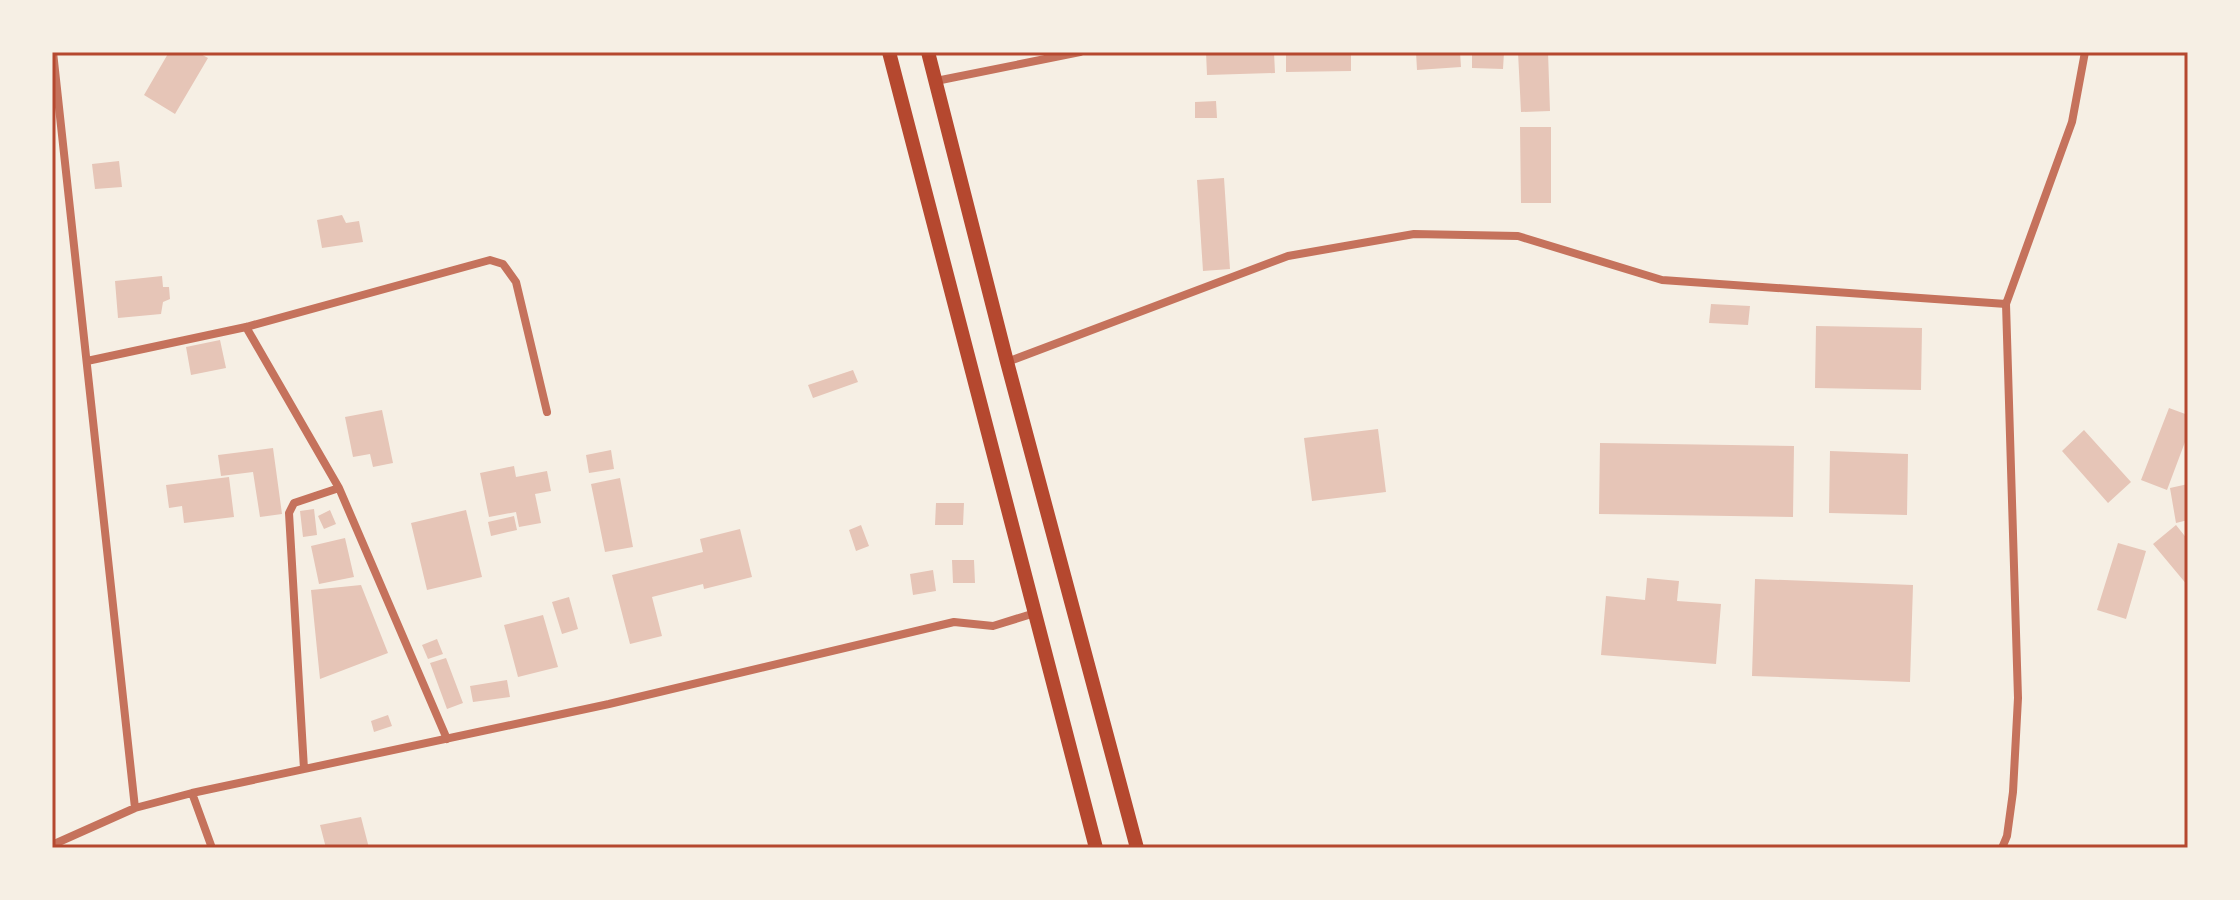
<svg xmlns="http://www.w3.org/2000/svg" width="2240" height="900" font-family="'Asap Condensed',sans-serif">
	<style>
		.building { fill: #e6c5b7 }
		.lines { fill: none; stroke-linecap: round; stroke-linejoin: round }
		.minor { stroke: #c5725c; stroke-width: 8 }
		.primary { stroke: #b5482f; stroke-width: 14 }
		.neatline { fill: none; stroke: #b5482f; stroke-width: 3 }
	</style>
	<rect width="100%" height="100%" fill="#f6efe4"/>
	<path class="building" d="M169 52H197L208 58 175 114 144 95Z
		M1206 52H1274L1275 73 1207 75Z
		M1286 52H1351V71L1286 72Z
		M1416 52H1460L1461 67 1417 70Z
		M1472 52H1504L1503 69 1472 68Z
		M1518 52H1548L1550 111 1521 112Z
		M1216 101 1217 118H1195V102Z
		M1520 127H1551V203H1521Z
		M119 161 122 187 95 189 92 164Z
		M1224 178 1230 269 1203 271 1197 180Z
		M342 215 346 223 359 221 363 242 322 248 317 220Z
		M162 276 163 287H169L170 299 163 302 161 314 118 318 115 281Z
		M1711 304 1750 306 1748 325 1709 323Z
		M1816 326 1922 328 1921 390 1815 388Z
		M220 340 226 368 191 375 186 347Z
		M853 370 858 382 813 398 808 385Z
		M2169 408 2188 415V434L2167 490 2141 480Z
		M382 410 393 463 373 467 370 454 353 457 345 417Z
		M1378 429 1386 492 1312 501 1304 438Z
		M2084 430 2131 482 2108 503 2062 451Z
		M1600 443 1794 446 1793 517 1599 514Z
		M273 448 282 514 260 517 253 472 221 476 218 455Z
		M611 450 614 469 589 473 586 455Z
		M1830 451 1908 454 1907 515 1829 513Z
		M514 466 516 477 547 471 551 491 535 494 541 523 519 527 516 512 489 517 480 473Z
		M229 477 234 517 184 523 182 506 169 508 166 485Z
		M620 478 633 547 605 552 591 484Z
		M2188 484V520L2176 523 2170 488Z
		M936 503H964L963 525H935Z
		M314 509 317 535 303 537 300 511Z
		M330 510 336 524 324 529 318 516Z
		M466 510 482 577 427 590 411 523Z
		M514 516 517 530 491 536 488 522Z
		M861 525 869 546 856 551 849 530Z
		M2176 525 2188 540V586L2153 544Z
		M740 529 752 577 704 589 703 584 652 597 662 636 630 644 612 575 703 552 700 539Z
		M345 538 354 577 319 584 311 546Z
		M2118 543 2146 551 2126 619 2097 610Z
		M952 560H974L975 583H953Z
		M933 570 936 591 913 595 910 574Z
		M1647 578 1679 581 1677 601 1721 604 1716 664 1601 655 1606 596 1645 600Z
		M1755 579 1913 585 1910 682 1752 676Z
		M361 585 388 653 320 679 311 590Z
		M569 597 578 629 562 634 552 602Z
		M543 615 558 667 518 677 504 625Z
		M437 639 443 654 428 659 422 645Z
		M446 658 463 703 447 709 430 663Z
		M507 680 510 697 473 702 470 686Z
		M388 715 392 726 374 732 371 721Z
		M361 817 369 848H326L320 825Z"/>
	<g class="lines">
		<path class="minor" d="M53 52 135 808
			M936 81 1080 52
			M246 327 339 488 447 739
			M87 361 246 327 490 260 503 264 516 282 547 412
			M1007 362 1288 256 1414 234 1518 236 1662 280 2006 304
			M304 769 289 513 294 503 339 488
			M192 793 212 848
			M52 845 135 808 192 793 609 704 954 622 993 626 1035 613
			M2002 848 2007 836 2013 792 2018 698 2006 304 2072 122 2085 52"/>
		<path class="primary" d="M889 52 1096 848
			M928 52 1007 362 1137 848"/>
	</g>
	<rect width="2240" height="900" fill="none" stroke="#f6efe4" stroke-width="108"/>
	<rect x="54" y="54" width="2132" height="792" class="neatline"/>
</svg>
